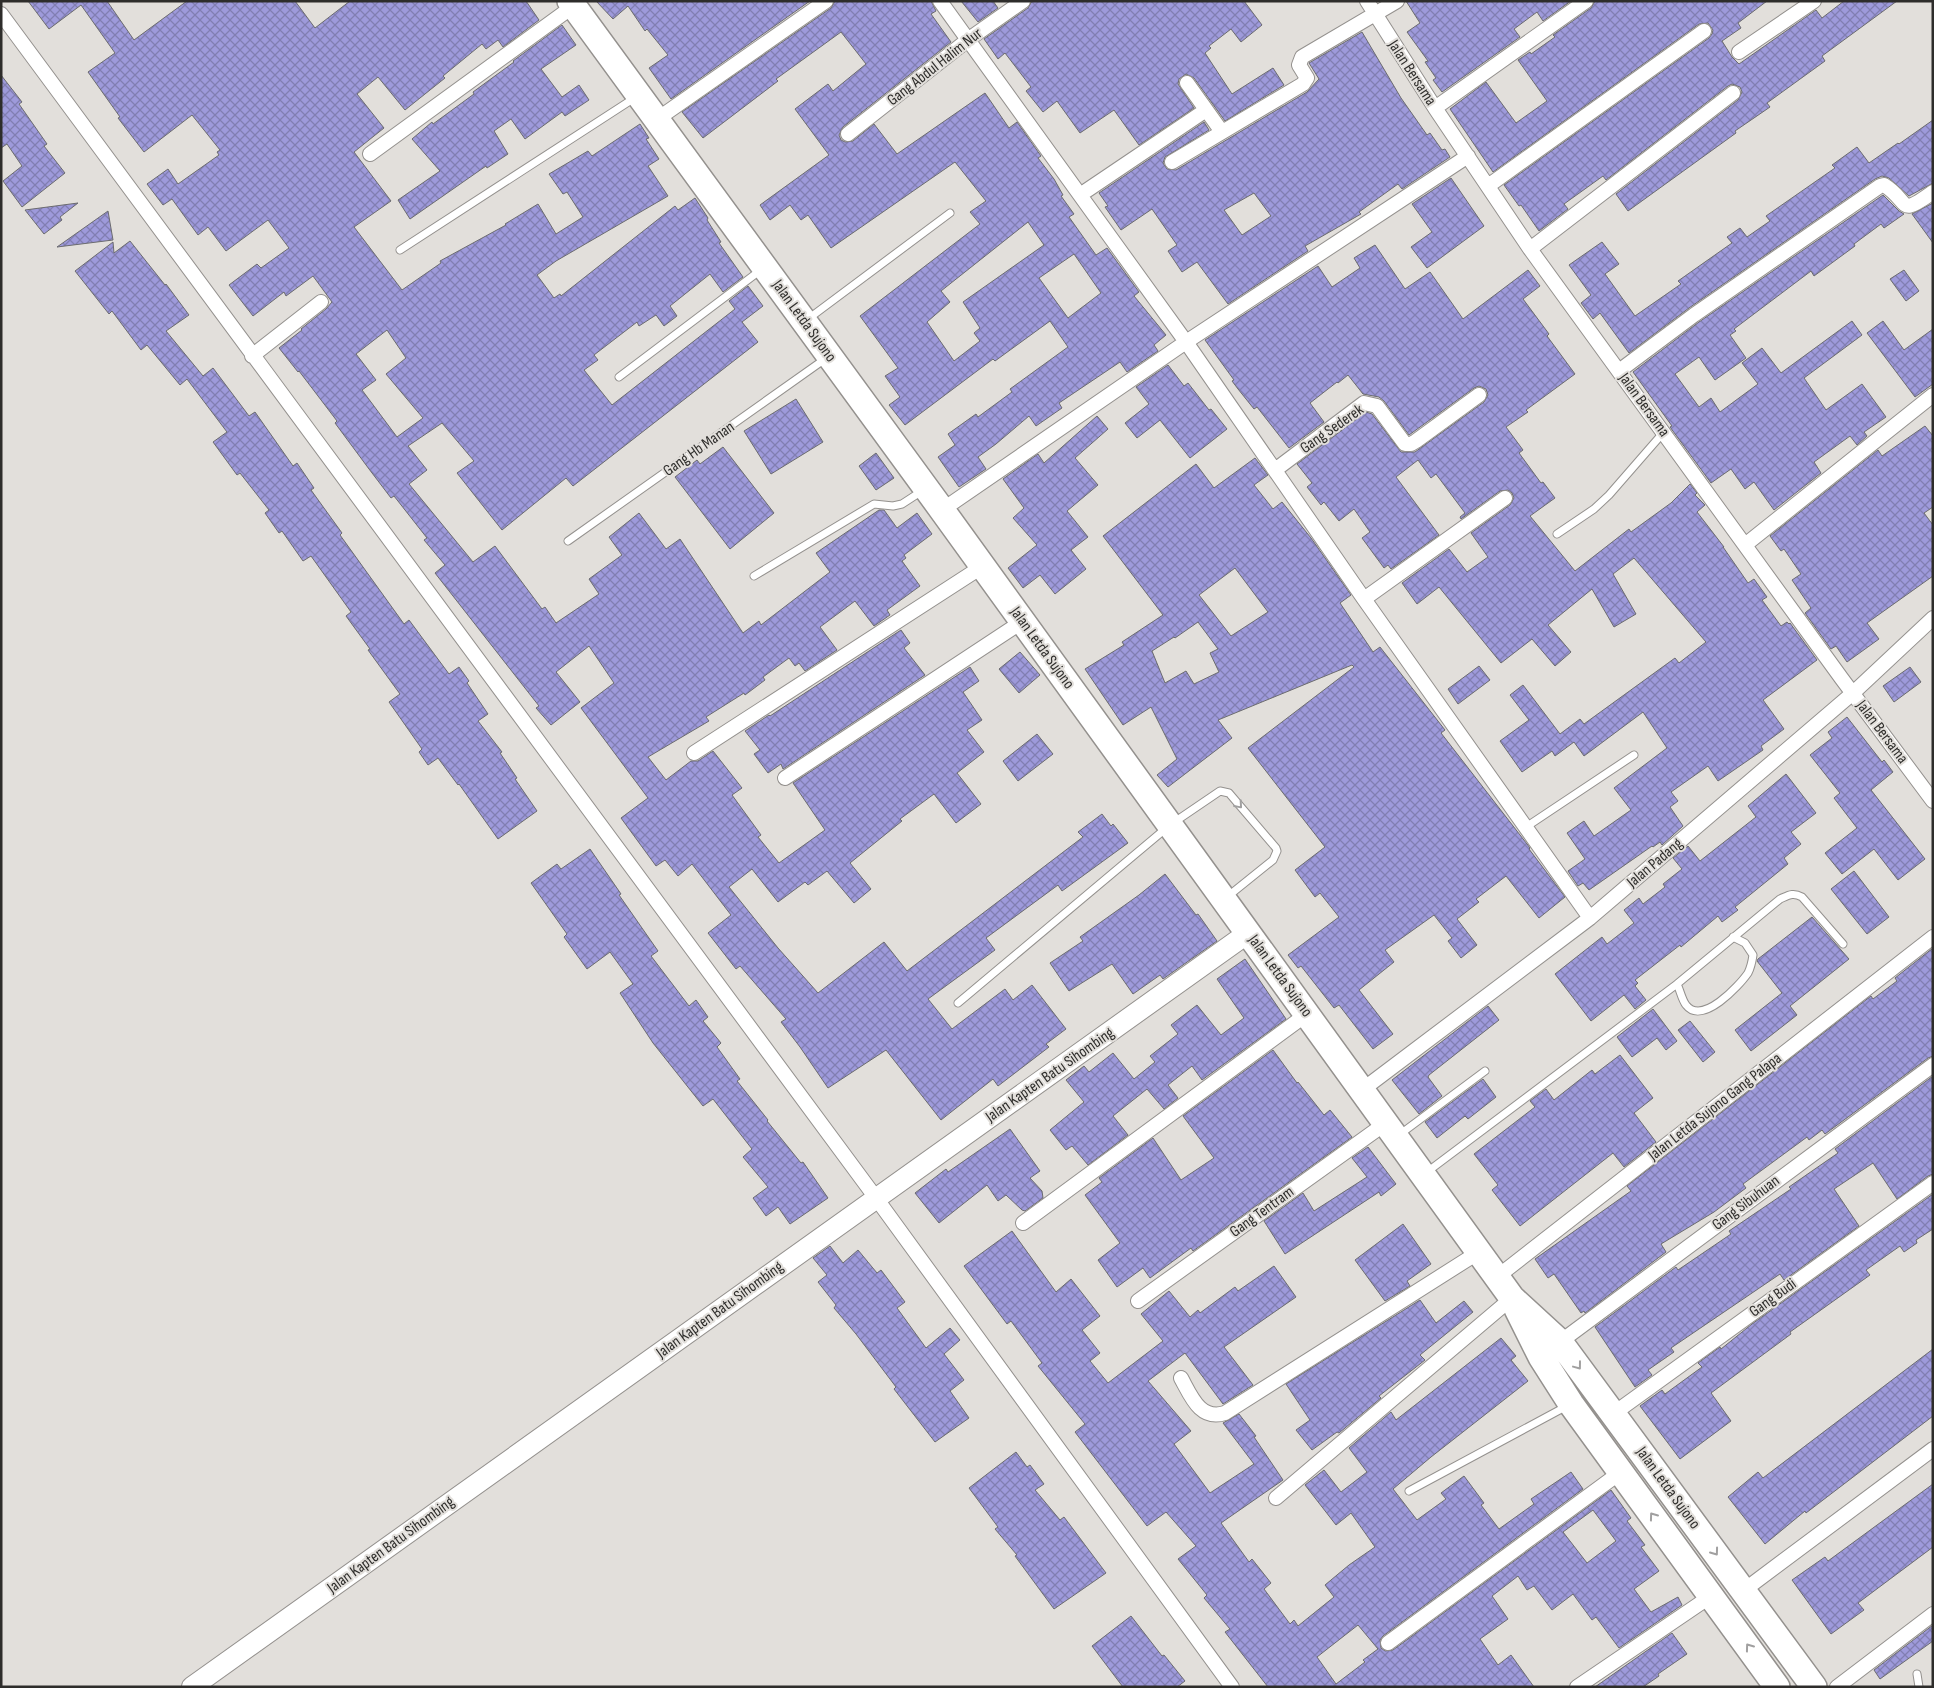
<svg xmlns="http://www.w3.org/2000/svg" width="1934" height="1688" font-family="'Sofia Sans Condensed',sans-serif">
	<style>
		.building { fill: url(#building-cross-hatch); stroke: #6b6b6f; fill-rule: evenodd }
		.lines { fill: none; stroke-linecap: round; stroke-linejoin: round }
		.lane-casing { stroke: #94918e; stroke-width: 9 }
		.street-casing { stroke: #94918e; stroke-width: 16 }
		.secondary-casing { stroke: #94918e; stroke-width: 22 }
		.highway-casing { stroke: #94918e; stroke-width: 28 }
		.lane { stroke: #fff; stroke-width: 7 }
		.street { stroke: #fff; stroke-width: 14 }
		.secondary { stroke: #fff; stroke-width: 20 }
		.highway { stroke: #fff; stroke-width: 25 }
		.oneway { stroke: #a1a0a0 }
		.labels { text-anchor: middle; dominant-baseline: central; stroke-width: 4; stroke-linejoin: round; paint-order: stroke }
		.street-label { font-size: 16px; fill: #2e2d2b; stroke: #e2dfdb }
	</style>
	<defs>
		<pattern id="building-cross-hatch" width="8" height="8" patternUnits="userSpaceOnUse" patternTransform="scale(1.25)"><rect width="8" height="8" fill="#9e9adb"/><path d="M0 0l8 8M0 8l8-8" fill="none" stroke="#817eb2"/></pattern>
	</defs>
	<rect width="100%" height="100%" fill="#e2dfdb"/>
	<path class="building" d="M28 1H107L134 40 187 1H295L315 28 350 1H526L539 20 503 47 498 40 486 49 482 44 443 76 445 78 405 110 378 77 357 94 384 128 354 152 391 201 354 227 402 290 441 263 440 261 506 225 505 224 538 204 556 234 583 217 567 192 563 194 549 174 588 151 592 156 640 124 649 138 646 139 659 159 648 166 668 196 556 261 537 275 554 298 560 294 561 296 675 206 678 210 695 198 708 218 707 220 721 242 719 243 743 277 723 292 710 274 670 306 677 316 664 326 656 315 639 326 637 322 594 355 598 360 584 370 612 405 735 309 729 301 748 286 763 306 742 322 758 342 573 486 566 478 502 530 457 473 474 461 442 423 408 446 427 470 409 484 473 562 495 546 542 609 545 607 556 623 599 594 589 579 622 555 609 537 639 513 666 549 680 539 743 633 759 621 761 625 830 572 816 553 879 510H884L897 528 917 513 932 534 904 555 906 558 902 561 920 586 887 610 890 615 874 626 855 601 820 627 837 650 805 671 799 663 795 666 789 658 763 677 765 680 745 695 744 693 706 717 709 721 648 757 666 780 691 761H698L713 751 742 788 732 795 761 835 758 837 779 863 825 830 793 783 970 667 979 681 963 692 982 720 967 730 984 752 957 773 981 804 956 823 934 794 900 819 902 821 850 863 871 889 854 903 827 871 808 885 805 882 778 902 752 869 729 887 778 948 818 993 884 942 907 971 1083 837 1078 832 1102 814 1111 826 1113 824 1128 843 1062 891 1058 885 986 938 995 950 928 999 952 1029 1005 989 1013 1000 1032 985 1066 1029 1046 1044 1049 1047 998 1086 993 1079 941 1120 886 1050 828 1088 800 1047 781 1022 786 1019 740 966 736 969 708 933 731 915 692 864 678 876 665 860 656 866 621 818 648 798 581 708 614 683 589 646 556 672 580 702 551 725 536 708 539 706 435 573 445 565 424 540 427 538 394 496 391 498 369 469 335 423 337 421 299 371 298 372 279 348 302 330 301 329 326 309 332 302 313 276 286 296 284 292 253 316 229 285 257 264 261 268 289 248 268 220 226 251 208 227 198 235 172 199 163 205 147 184 168 169 178 184 219 155 217 152 220 150 192 115 144 152 118 118 120 117 88 72 115 53 81 5 49 29ZM387 330 406 358 386 374 423 418 397 437 362 390 376 380 356 354Z
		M596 1H810L671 99 649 68 668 55 647 29 645 31 628 6 613 19Z
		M835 1H931L936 11 931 14 951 42 843 127 839 135 841 140 845 142 853 141 874 124 897 154 985 93 1009 128 1017 122 1041 156 1038 158 1054 179 1063 195 1061 196 1074 214 1069 217 1096 255 1107 248 1139 292 1134 296 1166 335 1154 345 1158 351 1127 372 1120 362 1059 403 1062 408 1036 426 1029 416 996 444 978 457 986 469 959 487 938 457 955 445 948 434 976 414 978 417 1012 392 1010 389 1068 347 1050 321 995 361 993 359 905 425 889 405 900 397 885 376 898 368 860 316 980 224 970 212 986 201 955 162 831 248 808 215 801 220 790 205 770 220 760 205 829 155 795 109 828 84 833 91 866 64 841 32 776 79 778 81 703 138 682 112 831 8ZM1028 222 1044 245 963 302 980 328 974 333 980 341 954 361 927 322 950 302 941 291ZM1074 254 1101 293 1068 318 1039 278Z
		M961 1H993L998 8 978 22Z
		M1032 1H1244L1262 25 1241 42 1231 29 1209 46 1211 48 1205 53 1232 94 1273 68 1284 85 1225 121 1194 78 1186 74 1179 79 1178 84 1194 108 1139 145 1114 110 1080 133 1057 101 1043 112 1026 91 1031 87 1005 53 998 59 984 39 1028 8Z
		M1406 1H1571L1543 21 1537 12 1514 29 1520 37 1442 92 1433 80 1436 78 1425 62 1428 61 1407 32 1420 23Z
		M1595 1H1767L1738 23 1741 28 1722 41 1732 57 1739 64 1816 10 1822 18 1844 1H1897L1822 56 1825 61 1767 103 1770 107 1735 131 1736 133 1628 211 1616 194 1738 100 1742 92 1740 87 1732 84 1728 86 1606 180 1603 176 1564 204 1568 209 1539 231 1521 205 1519 206 1504 185 1709 38 1712 34 1713 30 1708 23 1699 24 1493 172 1450 109 1486 82 1516 123 1547 101 1518 60 1530 52 1531 54 1555 37 1553 35 1591 8Z
		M562 25 576 45 541 69 562 97 579 85 589 100 565 116 562 112 525 139 511 119 494 131 508 154 487 168 486 166 410 219 398 200 440 171 412 139 432 122 433 124 474 94 473 92 514 62 513 61Z
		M1362 32 1401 98 1427 135 1430 133 1442 150 1445 149 1450 157 1402 189 1398 184 1359 212 1361 214 1305 246 1308 251 1228 304 1197 262 1182 272 1168 251 1177 245 1152 209 1121 230 1105 207 1108 206 1099 193 1204 122 1209 130 1165 157 1163 163 1167 169 1176 170 1307 92 1319 79 1309 63ZM1254 193 1271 216 1242 235 1224 210Z
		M1 75 22 102 19 104 47 144 44 146 65 173 22 207 3 181 22 166 7 144 1 148Z
		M1933 120V183L1909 196 1889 178 1882 176 1875 179 1689 308 1629 353 1600 313 1593 319 1581 303 1591 295 1569 265 1602 242 1619 264 1605 274 1635 316 1681 284 1678 281 1732 243 1727 237 1740 228 1747 237 1770 221 1766 216 1835 168 1832 165 1857 147 1869 163 1898 143 1899 144Z
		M1451 178 1484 226 1427 268 1411 247 1432 232 1412 204Z
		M1883 195 1899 211 1904 214 1884 228 1881 224 1854 244 1855 246 1814 276 1811 271 1734 329 1736 331 1730 335 1746 358 1715 380 1699 357 1675 374 1699 407 1711 398 1720 412 1758 384 1742 363 1762 348 1781 373 1852 321 1862 335 1804 378 1826 410 1862 384 1886 417 1864 432 1867 436 1857 445 1850 436 1814 462 1821 473 1774 510 1754 482 1745 489 1731 469 1711 483 1670 427 1672 426 1633 372 1699 322Z
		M78 203 60 217 62 220 44 234 25 210Z
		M1933 203V243L1912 214Z
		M108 211 113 240 57 247Z
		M130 241 165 285 166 284 189 315 166 331 203 376 213 368 249 416 255 412 293 466 297 463 314 488 311 490 342 533 340 535 404 624 409 620 449 674 459 667 469 681 467 683 488 714 478 721 502 752 500 753 517 778 515 779 537 811 498 839 459 784 458 785 438 758 428 765 419 752 422 749 389 702 400 694 368 650 370 649 346 616 351 612 311 556 303 561 282 531 279 533 265 513 269 510 240 473 237 475 213 442 227 432 187 379 180 385 147 345 141 350 112 311 109 314 75 271 113 242 114 253Z
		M1375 245 1405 289 1430 272 1463 319 1528 270 1540 286 1523 299 1549 334 1547 336 1575 374 1526 410 1528 412 1506 427 1523 450 1519 453 1541 483 1543 482 1555 498 1530 516 1575 571 1629 529 1631 532 1671 503 1690 484 1697 493 1695 495 1705 505 1697 512 1724 547H1723L1748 583 1754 579 1767 597 1762 600 1781 626 1787 622 1789 624 1790 623 1817 660 1763 700 1784 729 1761 746 1763 750 1718 781 1708 766 1671 792 1678 801 1670 807 1683 826 1662 845 1660 842 1653 847 1652 846 1589 890 1583 883 1578 886 1568 871 1585 859 1567 833 1584 821 1594 836 1631 810 1614 788 1667 748 1643 712 1584 756 1574 742 1555 756 1552 751 1522 772 1500 741 1529 720 1510 695 1523 685 1560 734 1580 719 1584 724 1675 658 1679 663 1706 642 1634 558 1613 574 1636 614 1614 627 1592 589 1548 625 1571 652 1555 666 1532 639 1501 663 1439 587 1417 604 1402 583 1449 549 1467 572 1488 557 1471 533 1510 505 1514 498 1512 493 1508 490 1500 491 1461 519 1460 517 1465 513 1436 474 1431 478 1418 460 1396 477 1439 535 1391 569 1388 565 1384 568 1362 538 1370 532 1354 509 1339 521 1324 502 1321 505 1307 487 1312 483 1297 464 1366 412 1372 414 1401 452H1415L1484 402 1488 395 1486 389 1479 386 1474 388 1409 435 1384 401 1379 397 1363 394 1348 375 1338 383 1337 382 1310 403 1324 422 1289 448 1257 407 1254 409 1238 389 1232 381 1234 380 1205 340 1318 266 1332 287 1360 268 1354 258Z
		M1904 270 1919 291 1906 301 1890 279Z
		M1883 321 1904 350 1933 329V384L1915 397 1867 333Z
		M1168 365 1184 386 1188 383 1209 410 1211 409 1227 429 1190 458 1160 420 1137 438 1125 423 1149 404 1136 387Z
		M796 399 823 442 771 474 744 431Z
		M1097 416 1108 429 1075 458 1098 485 1067 511 1088 537 1071 550 1086 569 1055 594 1040 575 1023 588 1008 568 1037 545 1013 518 1024 508 1003 479 1038 454 1044 463Z
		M1925 426 1933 436V507L1924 513 1933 525V576L1867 623 1879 639 1847 662 1836 646 1831 649 1805 613 1811 608 1792 580 1801 574 1784 549 1781 551 1770 536 1878 450 1882 456Z
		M723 447 774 513 730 549 675 477 697 460 700 464Z
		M876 453 894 478 876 490 859 466Z
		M1255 458 1268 475 1254 485 1273 509 1282 502 1311 538 1351 595 1340 603 1373 652 1380 647 1445 730 1441 733 1527 844 1530 848 1529 849 1565 897 1539 918 1506 876 1476 899 1479 902 1457 919 1477 945 1461 958 1448 941 1452 938 1434 915 1385 950 1394 962 1359 990 1393 1034 1373 1049 1339 1005 1334 1008 1301 966 1298 968 1288 955 1339 917 1320 893 1315 897 1295 870 1325 847 1248 748 1354 667 1352 665 1218 720 1232 738 1168 787 1157 775 1177 759 1151 707 1123 725 1085 669 1124 645 1122 642 1163 615 1103 536 1196 464 1214 488ZM1235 568 1268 612 1231 636 1199 595ZM1198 622 1218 649 1210 653 1219 672 1194 684 1186 671 1165 683 1152 651 1174 637 1175 638Z
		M901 630 910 643 904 648 925 675 783 769 781 764 768 773 754 754 760 750 745 731 769 715 770 716Z
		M1020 652 1040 675 1019 693 999 669Z
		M1479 666 1490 680 1458 704 1448 689Z
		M1910 667 1921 682 1894 702 1883 686Z
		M1847 717 1882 762 1884 760 1893 772 1871 790 1925 859 1898 880 1874 849 1842 874 1825 853 1857 828 1834 798 1840 793 1810 755 1832 738 1828 732Z
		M1037 734 1053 754 1018 781 1003 761Z
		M1786 774 1816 813 1791 832 1801 844 1784 858 1788 864 1735 907 1738 910 1722 922 1718 916 1681 947 1680 945 1635 980 1638 983 1635 986 1646 1000 1635 1009 1624 995 1591 1021 1555 974 1602 937 1607 944 1634 923 1624 910 1639 898 1643 904 1665 887 1663 884 1682 869 1673 858 1688 846 1700 861 1756 817 1748 806Z
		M590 849 621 894 619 895 658 951 651 956 689 1006 696 1000 708 1017 703 1021 721 1043 717 1047 740 1079 737 1081 768 1120 767 1121 801 1163 803 1162 828 1198 790 1224 778 1207 766 1216 753 1198 768 1187 743 1157 752 1149 713 1099 703 1106 653 1043 620 993 633 984 610 952 587 969 564 937 567 934 531 883 557 864 561 869Z
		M1854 871 1889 917 1867 934 1831 889Z
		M1165 874 1196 915 1198 914 1217 941 1163 979 1160 975 1133 994 1112 964 1069 991 1050 963 1083 941 1080 937 1139 895Z
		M1812 917 1849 959 1790 1006 1797 1015 1751 1051 1735 1030 1782 993 1757 961 1758 959Z
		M1933 948V1056L1928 1058 1825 1134 1822 1130 1809 1140 1807 1137 1743 1184 1746 1188 1714 1212 1661 1244 1666 1252 1585 1313 1584 1311 1581 1313 1554 1274 1548 1278 1535 1259 1631 1191 1627 1186 1871 996 1873 999 1897 981 1895 978Z
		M1245 959 1286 1019 1202 1080 1192 1066 1168 1085 1178 1098 1164 1109 1147 1089 1113 1116 1128 1135 1088 1165 1072 1146 1066 1150 1050 1130 1084 1102 1066 1080 1084 1066 1089 1072 1113 1053 1134 1079 1155 1062 1150 1056 1178 1034 1171 1025 1197 1005 1221 1035 1244 1018 1217 979Z
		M1488 1006 1499 1020 1429 1075 1428 1077 1442 1096 1419 1114 1392 1080Z
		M1653 1009 1677 1041 1666 1050 1657 1038 1632 1057 1617 1037Z
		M1690 1021 1715 1052 1703 1062 1678 1030Z
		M1273 1050 1297 1083 1298 1082 1324 1115 1330 1110 1352 1137 1193 1251 1191 1248 1150 1278 1143 1268 1117 1287 1098 1260 1120 1243 1085 1195 1102 1182 1099 1178 1153 1138 1181 1180 1214 1158 1183 1116Z
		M1620 1055 1653 1098 1634 1113 1656 1142 1624 1167 1613 1153 1520 1226 1492 1190 1498 1185 1474 1154 1535 1107 1530 1101 1546 1089 1554 1100 1592 1070 1595 1074Z
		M1933 1076V1174L1928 1176 1897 1199 1873 1163 1834 1189 1859 1226 1784 1280 1780 1274 1671 1348 1674 1352 1648 1370 1652 1375 1635 1387 1595 1327 1676 1267 1678 1270 1731 1234 1729 1231 1791 1189 1789 1187 1838 1153 1835 1149Z
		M1483 1079 1496 1097 1468 1119 1465 1116 1437 1138 1425 1122Z
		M1010 1129 1040 1171 1030 1178 1042 1191 1043 1198 1025 1211 1022 1210 1006 1195 998 1201 987 1185 939 1223 915 1193 946 1169 948 1172Z
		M1368 1147 1396 1184 1381 1196 1379 1192 1285 1254 1264 1221 1303 1193 1314 1211 1367 1177 1352 1158Z
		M1933 1194V1229L1916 1240 1917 1243 1904 1252 1900 1246 1866 1270 1870 1275 1790 1332 1791 1334 1711 1393 1731 1421 1680 1459 1640 1406 1662 1390 1665 1394 1702 1367 1698 1363 1720 1347 1721 1349 1752 1324Z
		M1403 1224 1431 1264 1407 1281 1410 1286 1385 1301 1355 1260Z
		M1012 1231 1056 1292 1071 1279 1100 1316 1082 1330 1100 1353 1090 1361 1108 1383 1163 1341 1141 1314 1169 1291 1190 1317 1198 1310 1200 1313 1235 1287 1238 1291 1274 1266 1296 1297 1224 1347 1253 1385 1223 1404 1185 1353 1148 1381 1191 1431 1174 1444 1210 1493 1254 1464 1223 1423 1239 1414 1256 1436 1254 1437 1283 1480 1221 1523 1249 1562 1252 1559 1271 1583 1264 1589 1290 1624 1294 1620 1298 1626 1334 1597 1325 1585 1349 1565 1375 1547 1351 1513 1336 1525 1305 1485 1324 1470 1341 1492 1367 1472 1349 1448 1391 1412 1396 1420 1501 1338 1516 1356 1511 1360 1528 1381 1431 1457 1393 1489 1417 1520 1446 1499 1441 1493 1464 1476 1484 1503 1481 1505 1499 1529 1534 1504 1531 1499 1571 1472 1583 1489 1383 1636 1380 1640 1381 1648 1385 1651 1393 1650 1611 1490 1631 1518 1627 1521 1645 1545 1641 1547 1659 1571 1634 1589 1651 1612 1678 1597 1682 1605 1619 1648 1596 1617 1592 1620 1573 1594 1552 1610 1534 1586 1527 1590 1518 1576 1492 1596 1508 1619 1480 1639 1498 1665 1511 1655 1534 1687H1268L1225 1632 1230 1629 1204 1598 1207 1595 1178 1559 1196 1546 1166 1512 1147 1526 1075 1432 1085 1424 1038 1366 1042 1363 1011 1321 1007 1324 964 1266ZM1593 1510 1616 1541 1587 1563 1563 1532ZM1358 1625 1378 1649 1363 1660 1365 1662 1336 1684 1317 1657Z
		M830 1246 843 1263 858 1250 877 1273 881 1270 905 1302 897 1308 926 1348 950 1328 960 1340 944 1354 964 1380 950 1391 969 1418 935 1442 894 1389 896 1387 856 1334 834 1308 836 1305 818 1282 827 1275 813 1258Z
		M1420 1300 1436 1323 1464 1301 1473 1312 1420 1355 1425 1360 1379 1396 1381 1398 1339 1433 1337 1432 1312 1450 1296 1430 1310 1420 1286 1384Z
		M1933 1349V1416L1806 1513 1805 1511 1765 1544 1728 1497 1758 1472 1763 1478Z
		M1016 1452 1027 1467 1030 1465 1044 1484 1035 1490 1060 1520 1064 1517 1106 1573 1054 1609 1015 1556 1017 1555 995 1529 998 1527 969 1488Z
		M1933 1484V1547L1858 1603 1864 1610 1831 1634 1792 1580 1825 1557 1828 1561Z
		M1131 1616 1162 1656 1164 1655 1185 1681 1177 1687H1123L1092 1646Z
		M1933 1625V1641L1880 1679 1874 1670Z
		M1672 1633 1687 1654 1658 1674 1659 1676 1643 1687H1595Z"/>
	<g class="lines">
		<g class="lane-casing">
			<path id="lane" d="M400 250 636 97
				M808 319 950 213
				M619 377 762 269
				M1557 534 1594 509 1609 495 1663 433
				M568 541 825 359
				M754 576 874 504 893 506 902 504 922 491
				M1526 827 1634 755
				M1677 984C1680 990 1682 1000 1686 1005 1702 1026 1739 986 1748 973 1751 967 1752 962 1753 955L1745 943 1733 937
				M958 1003 1170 825 1220 791 1229 793 1276 848 1277 851 1273 860 1227 897
				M1399 1135 1485 1071
				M1427 1172 1677 984 1780 899C1789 895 1793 892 1802 897L1843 944
				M1409 1491 1567 1406
				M1917 1674 1919 1687"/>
		</g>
		<g class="street-casing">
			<path id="street" d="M940 1 1186 342 1364 599 1590 918
				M1367 1 1435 108 1530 249 1842 679 1933 801
				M1 14 876 1198 1232 1687
				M1739 52 1814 1
				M1187 83 1222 132
				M1435 108 1586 1
				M656 120 826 1
				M848 134 969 39 1023 1
				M370 154 579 2
				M1172 162 1303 84 1307 78 1299 65 1302 57 1397 1
				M1488 186 1704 31
				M1080 195 1206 110
				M1530 249 1733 93
				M252 356 321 302
				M1619 371 1694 315 1880 186 1884 185C1911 202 1897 218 1933 192
				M1275 470 1364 403 1377 406 1405 444H1411L1416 441 1479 395
				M942 510 1186 342 1468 156
				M1745 545 1933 395
				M1364 599 1505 498
				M694 753 983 566
				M785 778 1023 621
				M1362 1090 1590 918 1853 693 1933 618
				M1023 1223 1307 1014
				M1497 1277 1933 937
				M1138 1301 1386 1123
				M1560 1342 1933 1065
				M1181 1378C1191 1396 1200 1421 1225 1413L1479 1252
				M1613 1414 1933 1183
				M1276 1498 1512 1298
				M1743 1591 1933 1449
				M1388 1643 1621 1472
				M1577 1687 1711 1596
				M1837 1687 1933 1614"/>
		</g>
		<g class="secondary-casing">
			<path id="secondary" d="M192 1687 1248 933"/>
		</g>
		<g class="highway-casing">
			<path id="highway" d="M570 1 942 510 1512 1298 1560 1342 1814 1687
				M1517 1309 1541 1357 1571 1404 1777 1687"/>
		</g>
		<use href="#lane" class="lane"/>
		<use href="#street" class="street"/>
		<use href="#secondary" class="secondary"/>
		<use href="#highway" class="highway"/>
	</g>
	<defs><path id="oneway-chevron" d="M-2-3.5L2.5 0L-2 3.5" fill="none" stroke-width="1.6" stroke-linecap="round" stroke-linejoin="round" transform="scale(1.25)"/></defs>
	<g class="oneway">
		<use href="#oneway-chevron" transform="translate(1239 805) rotate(49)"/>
		<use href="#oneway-chevron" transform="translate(1578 1366) rotate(53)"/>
		<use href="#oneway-chevron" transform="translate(1653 1516) rotate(-126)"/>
		<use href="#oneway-chevron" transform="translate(1715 1552) rotate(54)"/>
		<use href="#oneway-chevron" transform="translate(1749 1647) rotate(-126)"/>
	</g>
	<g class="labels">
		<g class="street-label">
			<text transform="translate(935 67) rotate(-38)">Gang Abdul Halim Nur</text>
			<text transform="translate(1412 73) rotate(57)">Jalan Bersama</text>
			<text transform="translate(804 321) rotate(54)">Jalan Letda Sujono</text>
			<text transform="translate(1644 405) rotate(54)">Jalan Bersama</text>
			<text transform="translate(1332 429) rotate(-35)">Gang Sederek</text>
			<text transform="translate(699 449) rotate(-35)">Gang Hb Manan</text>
			<text transform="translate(1042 648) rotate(54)">Jalan Letda Sujono</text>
			<text transform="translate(1882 732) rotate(53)">Jalan Bersama</text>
			<text transform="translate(1655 863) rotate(-40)">Jalan Padang</text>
			<text transform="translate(1280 976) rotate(54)">Jalan Letda Sujono</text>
			<text transform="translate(1050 1075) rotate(-35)">Jalan Kapten Batu Sihombing</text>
			<text transform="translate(1715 1107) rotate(-38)">Jalan Letda Sujono Gang Palapa</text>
			<text transform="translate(1746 1203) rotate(-37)">Gang Sibuhuan</text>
			<text transform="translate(1262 1212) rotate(-36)">Gang Tentram</text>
			<text transform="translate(1773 1298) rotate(-36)">Gang Budi</text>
			<text transform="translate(720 1310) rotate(-36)">Jalan Kapten Batu Sihombing</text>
			<text transform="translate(1668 1488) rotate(54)">Jalan Letda Sujono</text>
			<text transform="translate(391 1545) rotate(-36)">Jalan Kapten Batu Sihombing</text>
		</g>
	</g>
	<rect width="1934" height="1688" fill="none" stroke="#2e2d2b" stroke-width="5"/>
</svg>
